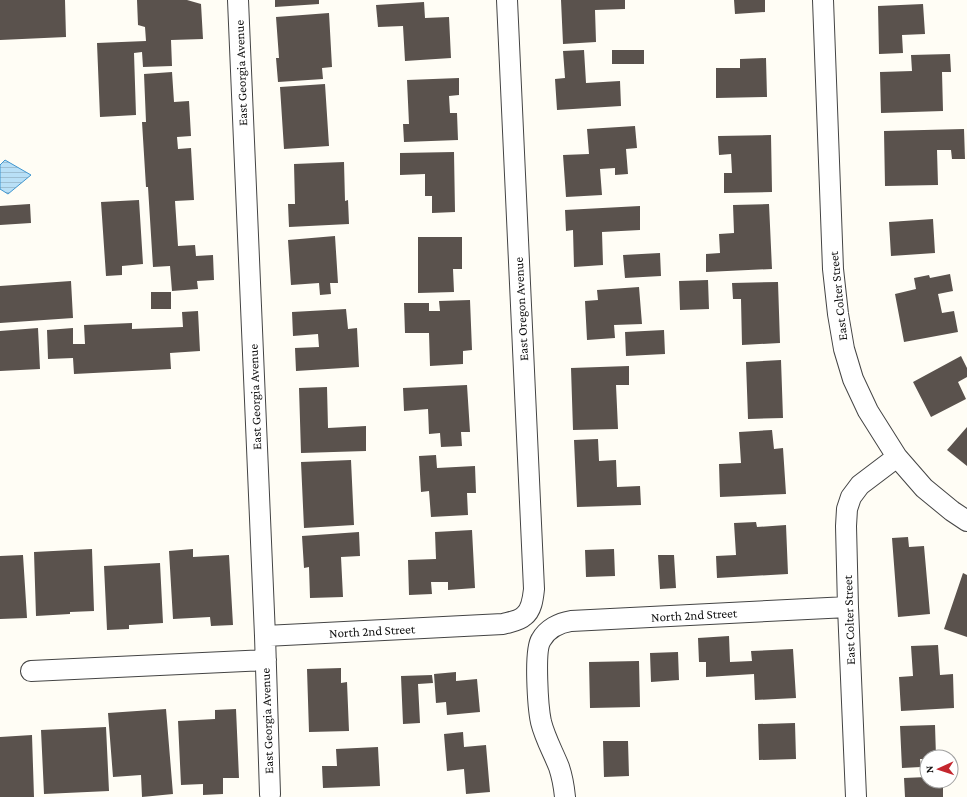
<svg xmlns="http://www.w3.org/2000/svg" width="967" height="797" font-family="'Crimson Pro',serif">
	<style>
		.water { fill: url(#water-rules); stroke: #3f96cf }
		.building { fill: #5a524d }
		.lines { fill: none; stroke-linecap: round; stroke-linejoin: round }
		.minor-casing { stroke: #444; stroke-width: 22 }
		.minor { stroke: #fff; stroke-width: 20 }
		.labels { text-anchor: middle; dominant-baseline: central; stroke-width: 4; stroke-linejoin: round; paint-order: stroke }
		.street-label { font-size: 13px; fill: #111; stroke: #fff }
	</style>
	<defs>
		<pattern id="water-rules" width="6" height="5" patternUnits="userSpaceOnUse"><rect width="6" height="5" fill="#b9e0f7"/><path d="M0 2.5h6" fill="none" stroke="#9ebfd3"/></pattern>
	</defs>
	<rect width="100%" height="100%" fill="#fffdf5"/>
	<path class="water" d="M5 160 31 175 8 194 0 189V165Z"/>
	<path class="building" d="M0 0H65L66 37 0 40Z
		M137 0H187L201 4 203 39 171 40 172 66 143 67 142 52 134 53 136 115 100 117 97 43 146 41 145 27 138 25Z
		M275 0H319V4L275 7Z
		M561 0H625V9L595 10 596 42 563 44Z
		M734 0H765V12L735 14Z
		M424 2 425 18 449 17 451 58 405 61 403 26 378 27 376 5Z
		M923 4 925 34 902 35 903 53 879 54 878 6Z
		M329 13 332 67 322 68 323 79 278 82 276 58H279L276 17Z
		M584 50 586 83 620 81 621 106 557 110 555 79 565 78 563 51Z
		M612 50H644V64H612Z
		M950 54 951 72H942L943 111 881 113 880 72 912 71 911 55Z
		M766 58 767 97 716 98V68H740V59Z
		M172 72 174 102 189 101 191 136 177 137 178 149 191 148 194 200 175 201 178 246 195 245 196 256 213 255 214 280 197 281 198 289 172 291 170 266 153 267 148 187H146L142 122H146L144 74Z
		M459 78V95L449 96 450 113H457L458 140 404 142 403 124H409L407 80Z
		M325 84 329 146 284 149 280 87Z
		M635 126 637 148 626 149 628 174 615 175V168L600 169 602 195 566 197 563 155 589 154 587 129Z
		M964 129 965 159H952L951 150H937L938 185 885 186 884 131Z
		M771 135 772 192 724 193V173H732L731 154 719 155 718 136Z
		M454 152 455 212 432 213V196H425V174L400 175V153Z
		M344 162 345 201 348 200 349 224 289 227 288 204H295L294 164Z
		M139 200 143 264 122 266V275L106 276 101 202Z
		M30 204 31 223 0 225V206Z
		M769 204 772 269 706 272V254L720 253 719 234 734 233 733 205Z
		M640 206V230L602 232 603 265 574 267 573 230 566 231 565 210Z
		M933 219 935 253 891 256 889 222Z
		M335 236 338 283H330L331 294 320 295 319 283 291 285 288 240Z
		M418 237H462V269H453L454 292 418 293Z
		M660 253 661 276 625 278 623 255Z
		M950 274 953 291 938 294 942 313 954 311 958 332 904 342 895 294 916 289 914 278 929 275 930 278Z
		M708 280 709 309 680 310 679 281Z
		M71 281 73 318 0 323V286Z
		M778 282 780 343 742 345 741 299H733L732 283Z
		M639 287 642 324 614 325 615 338 587 340 585 301 598 300 597 290Z
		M151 292H171V309H151Z
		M470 300 472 350 463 351V364L430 366 429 333H405L404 303H429V311H440L439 301Z
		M346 309 348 329 357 328 359 367 296 371 295 348 319 347 318 334 293 336 292 312Z
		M198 311 200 351 170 353 171 369 74 374 73 358 48 359 47 330 73 328V344H85L84 325 132 323V329L183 327 182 312Z
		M38 328 40 369 0 371V331Z
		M664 330 665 354 626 356 625 332Z
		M961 356 967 368V377L958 382 966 399 931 417 913 382Z
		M781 360 783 418 748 419 746 362Z
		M629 366V385H616L618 429 573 430 571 368Z
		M467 385 470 432H461L462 446 441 447 440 433 429 434 428 409 404 411 403 388Z
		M327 387 328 428 366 426V451L301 453 299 388Z
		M967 427V466L947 450Z
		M772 430 774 449 783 448 786 494 720 497 719 464 741 463 739 432Z
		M598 439 599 461 616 460 617 487 640 486 641 505 577 507 574 440Z
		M436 455 437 468 475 466 476 493H467L468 515 431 517 429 491 421 492 419 456Z
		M351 460 354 525 304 528 301 462Z
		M756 522 757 527 786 525 788 574 717 578 716 556 736 555 734 523Z
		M472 530 475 588 448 590V582H431L432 594 409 595 408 560 436 559 435 532Z
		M359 532 360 556 341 557 343 597 310 598 309 567 304 568 302 536Z
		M908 537 909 547 924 546 930 614 898 617 892 538Z
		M92 549 94 611 70 612V614L36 616 34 552Z
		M193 549V557L229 555 233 625 211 626 210 617 173 619 169 551Z
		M614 549 615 576 586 577 585 550Z
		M23 555 27 618 0 619V556Z
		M658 555H674L676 588 660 589Z
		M160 563 163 623 129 625V629L107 630 104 566Z
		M963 573 967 575V637L944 629Z
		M729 636 730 662 752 661 751 651 793 649 796 698 755 700 754 674 706 677V662H699L698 638Z
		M938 645 940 675 953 674 954 708 901 711 899 677 913 676 911 646Z
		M678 652 679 680 651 682 650 653Z
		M639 661 640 707 590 708 589 662Z
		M341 668V683L347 682 349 731 309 732 307 669Z
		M456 672V681L477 679 480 712 447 715 446 702 436 703 434 674Z
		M432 675 433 683 418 684 420 723 403 724 401 676Z
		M166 709 173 794 142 797 141 775 113 777 108 713Z
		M236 709 239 778H223V794L203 795V784L181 785 178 721 215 719V710Z
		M795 723 796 759 759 760 758 724Z
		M935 725 936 757H927V759H920L921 767 902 768 900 726Z
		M106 727 109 791 44 794 41 730Z
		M463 732 464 747 486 745 490 792 466 794 464 769 447 771 444 734Z
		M32 735 34 797H0V737Z
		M603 741H628L629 776 604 777Z
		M378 747 380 786 323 788 322 766H337L336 749Z
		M927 777V781H943V797H905L904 778Z"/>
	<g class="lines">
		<g class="minor-casing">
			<path id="minor" d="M238 0 265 636 270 794
				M823 0 833 269 838 314 844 349 853 379 868 411 897 457 924 488 952 511 967 521
				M265 636 503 624C510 622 519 621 524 616 532 610 533 598 534 589L507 0
				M31 671 266 660
				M565 797C564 787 562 776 559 767 553 752 545 738 541 722 538 708 534 651 541 640 547 629 559 623 571 621L848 607
				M856 797 848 607 846 526 847 509 851 497 860 485 897 457"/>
		</g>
		<use href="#minor" class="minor"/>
	</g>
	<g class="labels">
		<g class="street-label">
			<text transform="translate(241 73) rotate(-92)">East Georgia Avenue</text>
			<text transform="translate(838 296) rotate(-96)">East Colter Street</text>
			<text transform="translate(521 309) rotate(-93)">East Oregon Avenue</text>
			<text transform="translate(255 397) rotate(-92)">East Georgia Avenue</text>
			<text transform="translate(694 615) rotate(-3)">North 2nd Street</text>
			<text transform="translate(849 620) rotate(-92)">East Colter Street</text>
			<text transform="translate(372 631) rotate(-3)">North 2nd Street</text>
			<text transform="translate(267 721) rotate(-92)">East Georgia Avenue</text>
		</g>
	</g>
	<g transform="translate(939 769) rotate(267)"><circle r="19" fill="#ffffff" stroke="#a0a0a0"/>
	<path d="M0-3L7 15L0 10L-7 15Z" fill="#c4262e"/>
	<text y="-6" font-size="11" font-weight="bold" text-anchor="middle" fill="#111111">N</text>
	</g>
</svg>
